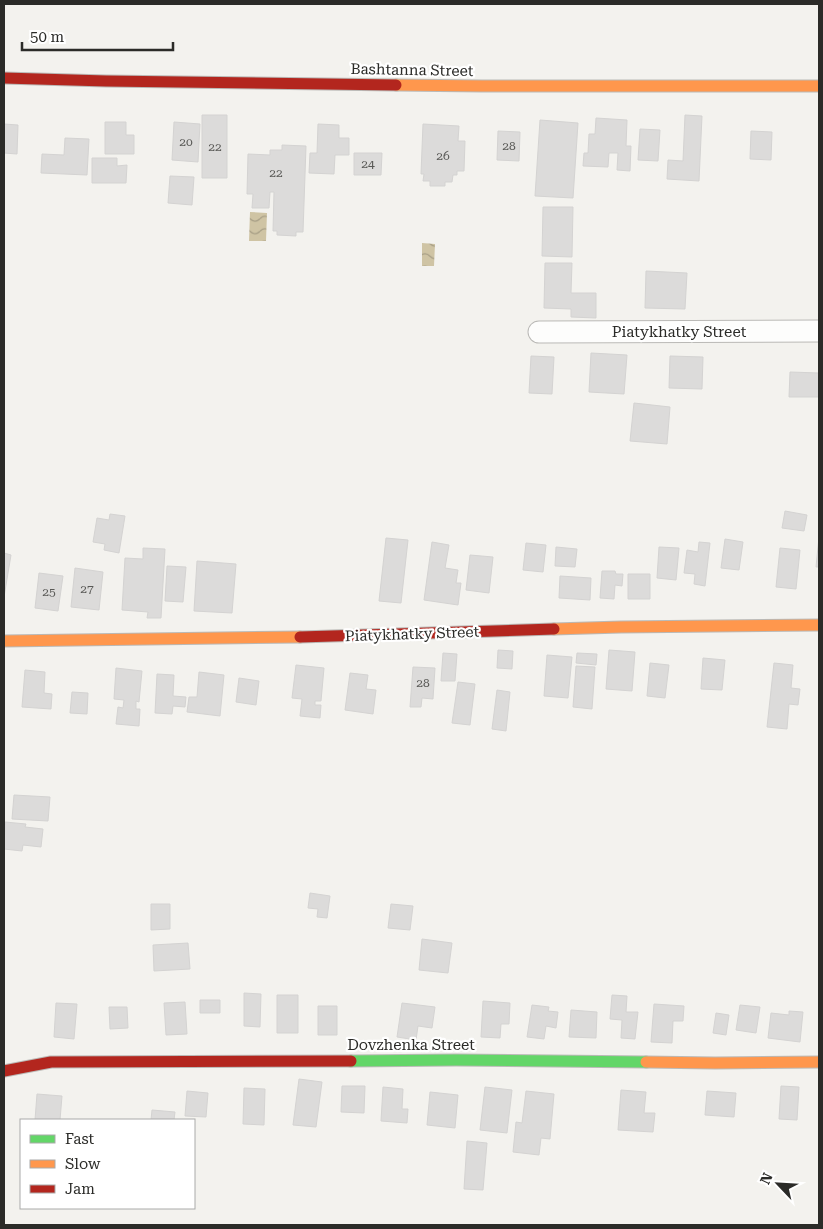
<svg xmlns="http://www.w3.org/2000/svg" width="823" height="1229" font-family="'Roboto Serif',serif">
	<style>
		.water { fill: url(#water-waves) }
		.building { fill: #dcdbda; stroke: #d4d3d2 }
		.lines { fill: none; stroke-linecap: round; stroke-linejoin: round }
		.street-casing { stroke: #bab9b6; stroke-width: 23 }
		.fast-casing { stroke: #bab9b6; stroke-width: 13 }
		.slow-casing { stroke: #bab9b6; stroke-width: 13 }
		.jam-casing { stroke: #bab9b6; stroke-width: 13 }
		.street { stroke: #fdfdfc; stroke-width: 21 }
		.fast { stroke: #63d668; stroke-width: 11 }
		.slow { stroke: #ff974d; stroke-width: 11 }
		.jam { stroke: #b3261e; stroke-width: 11 }
		.labels { text-anchor: middle; dominant-baseline: central; stroke-width: 4.5; stroke-linejoin: round; paint-order: stroke }
		.number-label { font-size: 12px; fill: #595956 }
		.street-label { font-size: 15px; fill: #2b2b28; stroke: #fff }
	</style>
	<defs>
		<pattern id="water-waves" width="16" height="10" patternUnits="userSpaceOnUse" patternTransform="scale(1.25)"><rect width="16" height="10" fill="#cfc4a4"/><path d="M0 5q4-4 8 0t8 0" fill="none" stroke="#a89f86"/></pattern>
	</defs>
	<rect width="100%" height="100%" fill="#f3f2ee"/>
	<path class="water" d="M250 212 267 213 266 241H249Z
		M422 243 435 244 434 266H422Z"/>
	<path class="building" d="M202 115H227V178H202Z
		M685 115 702 116 699 181 667 179 668 160 683 161Z
		M596 118 627 120 626 146H631L630 171 617 170 618 153H609L608 167 583 166 584 153H588L589 134H595Z
		M540 120 578 123 573 198 535 196Z
		M105 122H126V135H134V154H105Z
		M174 122 200 124 198 162 172 160Z
		M4 124 18 125 17 154 4 153Z
		M318 124 339 125V138H349V155H335L334 174 309 173 310 153H317Z
		M423 124 459 126 458 141H465L464 171H457V175H453L452 182H445V186H430V181H423L424 174H421Z
		M640 129 660 130 658 161 638 160Z
		M498 131 520 132 519 161 497 160Z
		M751 131 772 132 771 160 750 159Z
		M65 138 89 139 87 175 41 173 42 154 64 155Z
		M282 145 306 146 303 232H296V236L277 235V231H273L274 192H270L269 208H252L253 194H247L248 154 270 155V150H282Z
		M354 153H382L381 175H354Z
		M92 158H117V166L127 165 126 183H92Z
		M170 176 194 177 192 205 168 203Z
		M543 207H573L572 257 542 256Z
		M545 263H572L571 293H596V318L571 317V309L544 308Z
		M646 271 687 273 685 309 645 308Z
		M591 353 627 355 624 394 589 392Z
		M531 356 554 357 552 394 529 393Z
		M670 356 703 357 702 389 669 388Z
		M790 372 819 373V397H789Z
		M634 403 670 407 667 444 630 441Z
		M785 511 807 515 804 531 782 528Z
		M110 514 125 516 119 553 104 550 105 544 93 542 97 518 109 520Z
		M819 537V567H816Z
		M386 538 408 540 401 603 379 601Z
		M725 539 743 542 739 570 721 568Z
		M432 542 449 545 445 568 458 570 456 583H461L458 605 424 600Z
		M699 542 710 543 705 586 694 584 695 574 684 573 687 550 698 552Z
		M526 543 546 545 543 572 523 570Z
		M556 547 577 549 575 567 555 566Z
		M659 547 679 548 676 580 657 578Z
		M143 548 165 549 161 618H147L148 612 122 610 125 558 143 559Z
		M780 548 800 550 796 589 776 587Z
		M4 553 11 555 4 597Z
		M470 555 493 557 489 593 466 590Z
		M197 561 236 564 232 613 194 611Z
		M167 566 186 567 183 602 165 601Z
		M75 568 103 572 99 610 71 607Z
		M602 571H615L616 574H623L622 586 615 585 614 599 600 598Z
		M39 573 63 576 58 611 35 608Z
		M628 574H650V599H628Z
		M560 576 591 578 590 600 559 598Z
		M498 650 513 651 512 669 497 668Z
		M609 650 635 652 632 691 606 689Z
		M443 653 457 654 455 681H441Z
		M577 653 597 654 596 665 576 663Z
		M547 655 572 657 568 698 544 696Z
		M703 658 725 660 722 690 701 689Z
		M650 663 669 665 665 698 647 696Z
		M774 663 793 665 791 688 800 689 798 705 789 704 787 729 767 727Z
		M296 665 324 668 321 701H315V705H321L320 718 300 716 302 699 292 698Z
		M576 666 595 667 592 709 573 707Z
		M413 667 435 668 433 699 422 698 421 707H410Z
		M116 668 142 671 139 702 136 701V709H140L139 726 116 724 118 707 123 708 124 700 114 699Z
		M25 670 45 672 44 693 52 694 51 709 22 707Z
		M199 672 224 675 220 716 187 712 189 697H197Z
		M350 673 368 675 366 689 376 690 373 714 345 710Z
		M157 674 174 675 173 696 186 697 185 707 173 706 172 714 155 713Z
		M239 678 259 681 256 705 236 702Z
		M458 682 475 684 470 725 452 723Z
		M497 690 510 692 506 731 492 729Z
		M72 692 88 693 87 714 70 713Z
		M14 795 50 797 48 821 12 819Z
		M5 822 26 824 25 827 43 829 41 847 23 845 22 851 4 849Z
		M310 893 330 896 327 918 317 917 318 909 308 908Z
		M151 904H170V929L151 930Z
		M391 904 413 906 410 930 388 928Z
		M422 939 452 943 448 973 419 970Z
		M188 943 190 969 154 971 153 945Z
		M244 993 261 994 260 1027 244 1026Z
		M277 995H298V1033H277Z
		M612 995 627 996 626 1012H638L635 1039 621 1038 622 1020 610 1019Z
		M200 1000H220V1013H200Z
		M483 1001 510 1003 509 1024H501L500 1038 481 1037Z
		M185 1002 187 1034 166 1035 164 1003Z
		M56 1003 77 1004 74 1039 54 1037Z
		M402 1003 435 1007 432 1028 418 1026 416 1040 397 1037Z
		M654 1004 684 1006 683 1021H673L672 1043 651 1042Z
		M532 1005 549 1007 548 1011 558 1012 556 1028 546 1026 544 1039 527 1037Z
		M740 1005 760 1007 756 1033 736 1030Z
		M318 1006H337V1035H318Z
		M109 1007H127L128 1028 110 1029Z
		M571 1010 597 1012 596 1038 569 1037Z
		M789 1011 803 1012 800 1042 768 1038 771 1013 789 1015Z
		M716 1013 729 1015 726 1035 713 1033Z
		M299 1079 322 1082 316 1127 293 1125Z
		M342 1086H365L364 1113 341 1112Z
		M781 1086 799 1087 797 1120 779 1119Z
		M383 1087 403 1089 402 1109H408L407 1123 381 1121Z
		M485 1087 512 1090 507 1133 480 1130Z
		M244 1088 265 1089 264 1125 243 1124Z
		M621 1090 646 1092 644 1113H655L653 1132 618 1130Z
		M187 1091 208 1093 206 1117 185 1116Z
		M526 1091 554 1094 550 1139 541 1138 539 1155 513 1152 516 1122 522 1123Z
		M707 1091 736 1093 734 1117 705 1115Z
		M430 1092 458 1095 455 1128 427 1125Z
		M37 1094 62 1096 60 1120H35Z
		M152 1110 175 1112 174 1120H151Z
		M467 1141 487 1143 483 1190 464 1189Z"/>
	<g class="lines">
		<g class="street-casing">
			<path id="street" d="M539 332 819 331"/>
		</g>
		<g class="fast-casing">
			<path id="fast" d="M351 1061 456 1060 646 1062"/>
		</g>
		<g class="slow-casing">
			<path id="slow" d="M396 85 482 86H819
				M554 629 621 627 819 625
				M4 641 300 637
				M646 1062 715 1063 819 1062"/>
		</g>
		<g class="jam-casing">
			<path id="jam" d="M4 78 106 81 396 85
				M300 637 554 629
				M4 1071 51 1062 351 1061"/>
		</g>
		<use href="#street" class="street"/>
		<use href="#fast" class="fast"/>
		<use href="#slow" class="slow"/>
		<use href="#jam" class="jam"/>
	</g>
	<g class="labels">
		<g class="number-label">
			<text x="186" y="142">20</text>
			<text x="509" y="146">28</text>
			<text x="215" y="147">22</text>
			<text x="443" y="156">26</text>
			<text x="368" y="164">24</text>
			<text x="276" y="173">22</text>
			<text x="87" y="589">27</text>
			<text x="49" y="592">25</text>
			<text x="423" y="683">28</text>
		</g>
		<g class="street-label">
			<text transform="translate(412 70) rotate(1)">Bashtanna Street</text>
			<text x="679" y="332">Piatykhatky Street</text>
			<text transform="translate(412 634) rotate(-2)">Piatykhatky Street</text>
			<text x="411" y="1045">Dovzhenka Street</text>
		</g>
	</g>
	<rect width="823" height="1229" fill="none" stroke="#2b2b28" stroke-width="10"/>
	<rect x="20" y="1119" width="175" height="90" fill="#ffffff" stroke="#aaaaa9"/>
	<rect x="30" y="1135" width="25" height="8" fill="#63d668" stroke="#aaaaa9"/>
	<text x="65" y="1144" font-size="15" fill="#2b2b28">Fast</text>
	<rect x="30" y="1160" width="25" height="8" fill="#ff974d" stroke="#aaaaa9"/>
	<text x="65" y="1169" font-size="15" fill="#2b2b28">Slow</text>
	<rect x="30" y="1185" width="25" height="8" fill="#b3261e" stroke="#aaaaa9"/>
	<text x="65" y="1194" font-size="15" fill="#2b2b28">Jam</text>
	<g transform="translate(778 1184) rotate(295)" stroke="#ffffff" stroke-width="4" paint-order="stroke">
	<path d="M0-4L9 19L0 12L-9 19Z" fill="#2b2b28"/>
	<text y="-8" font-size="14" font-weight="bold" text-anchor="middle" fill="#2b2b28">N</text>
	</g>
	<path d="M22 42v8h151v-8" fill="none" stroke="#2b2b28" stroke-width="2.5"/>
	<text x="30" y="42" font-size="15" fill="#2b2b28" stroke="#ffffff" stroke-width="4" paint-order="stroke">50 m</text>
</svg>
